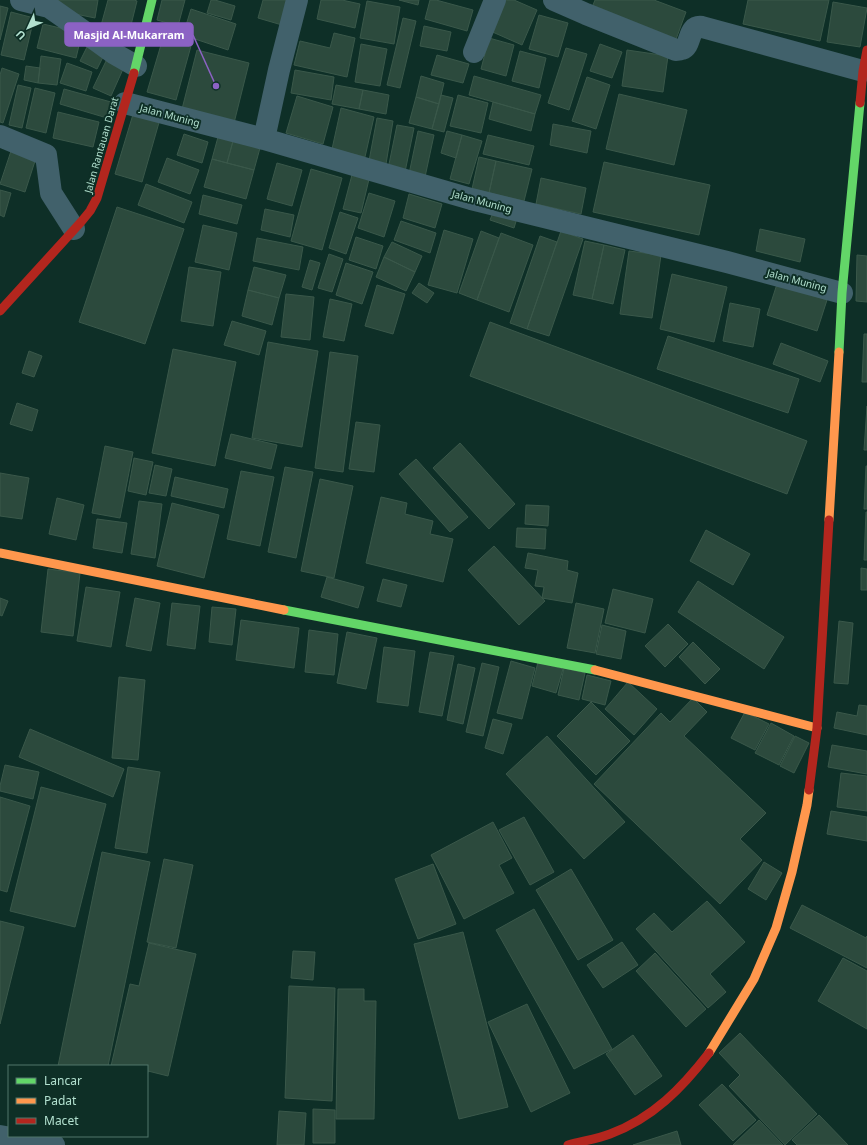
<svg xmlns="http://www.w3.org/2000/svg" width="867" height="1145" font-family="'Noto Sans',sans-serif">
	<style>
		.building { fill: #2c4a3d; stroke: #3a584a }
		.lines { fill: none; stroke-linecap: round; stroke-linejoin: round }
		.street { stroke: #41616b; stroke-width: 22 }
		.fast { stroke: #63d668; stroke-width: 9 }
		.slow { stroke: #ff974d; stroke-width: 9 }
		.jam { stroke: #b3261e; stroke-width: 9 }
		.labels { text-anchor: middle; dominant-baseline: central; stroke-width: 4; stroke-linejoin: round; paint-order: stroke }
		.street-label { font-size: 10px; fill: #b2e0cf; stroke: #0e2f26 }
		.leader { fill: none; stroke: #8c62c4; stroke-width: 1.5 }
		.callout-dot { fill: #8c62c4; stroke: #0e2f26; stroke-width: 1.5 }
		.callout { fill: #8c62c4; stroke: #8c62c4; stroke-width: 1.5 }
		.callout-label { font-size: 11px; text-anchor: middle; font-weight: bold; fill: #fff }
	</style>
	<rect width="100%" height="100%" fill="#0e2f27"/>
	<path class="building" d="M58 0H98L95 18 56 10Z
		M108 0H134L137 1 128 37 100 29Z
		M162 0H185L178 26 157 20Z
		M211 0H215L235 6 231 20 207 13Z
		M263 0H290L282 25 258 18Z
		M321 0H342L360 4 355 28 317 19Z
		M399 0H419L418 5Z
		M430 0H436L473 10 467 31 425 19Z
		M500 0H514L537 10 522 45 488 30Z
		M595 0H654L686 12 675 42 591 10Z
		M748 0H829L820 41 743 24Z
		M367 1 400 7 394 44 360 38Z
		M833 2 867 8 860 47 827 42Z
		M0 6 8 8 0 40Z
		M191 9 236 24 228 50 183 35Z
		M11 12 34 18 24 60 1 55Z
		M539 15 568 23 558 57 529 49Z
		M403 18 416 21 400 88 387 85Z
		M43 24 82 33 76 58 37 48Z
		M424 26 451 32 447 51 420 46Z
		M334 33 355 38 347 77 294 65 300 41 330 48Z
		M163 38 191 46 176 100 147 92Z
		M489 38 514 45 506 76 481 69Z
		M361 44 387 49 380 86 355 82Z
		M600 44 622 52 612 78 590 71Z
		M87 47 104 55 97 69 80 61Z
		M566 48 587 54 569 110 548 103Z
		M197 50 249 63 234 123 182 109Z
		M627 50 668 56 663 92 622 86Z
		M520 51 546 58 539 88 512 81Z
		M437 55 469 64 463 83 431 75Z
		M41 56 61 59 57 85 38 83Z
		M107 59 124 67 111 96 93 88Z
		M67 63 92 72 86 91 60 83Z
		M26 66 40 68 38 83 24 80Z
		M2 68 19 74 3 123 0 122V75Z
		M295 70 334 77 331 100 291 93Z
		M421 76 444 83 439 104 416 97Z
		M474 76 541 95 535 114 469 95Z
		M587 77 610 85 596 129 572 121Z
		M18 85 31 88 22 128 9 125Z
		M336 85 363 90 359 109 332 104Z
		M35 88 55 93 46 133 26 128Z
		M64 89 111 102 107 118 60 104Z
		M363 90 389 95 386 114 359 109Z
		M619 94 687 110 674 165 606 149Z
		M441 95 453 98 444 132 432 129Z
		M458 95 488 103 481 133 450 126Z
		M297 96 333 107 323 144 286 133Z
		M416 97 439 104 432 129 409 123Z
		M493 102 535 114 531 131 489 119Z
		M341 108 374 117 365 157 332 149Z
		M134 111 160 119 142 182 115 174Z
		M58 112 99 122 93 147 53 138Z
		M377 118 393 121 386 164 369 161Z
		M553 124 591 131 587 153 550 145Z
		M397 125 414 128 405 172 388 169Z
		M418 131 434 135 425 177 409 174Z
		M447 131 462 135 456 158 441 153Z
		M184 134 208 142 202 163 177 155Z
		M462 135 482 141 469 184 450 179Z
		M488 135 534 146 529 165 483 154Z
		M218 137 233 141 227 163 212 159Z
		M233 141 260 148 254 170 227 163Z
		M11 151 36 158 25 192 0 184Z
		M479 157 496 161 489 193 472 189Z
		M167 158 199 170 190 194 158 182Z
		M212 159 254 170 246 199 204 187Z
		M496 161 532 169 524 201 489 193Z
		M604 162 710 185 699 235 593 212Z
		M277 163 302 170 292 206 267 199Z
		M311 169 342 178 322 250 291 241Z
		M353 171 370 175 361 213 343 209Z
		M541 178 586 188 581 214 536 204Z
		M146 184 192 202 184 223 138 205Z
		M0 190 11 193 4 217 0 215Z
		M369 193 395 201 384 237 358 228Z
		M409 194 442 204 435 228 403 218Z
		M203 195 242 205 237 224 199 214Z
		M117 207 184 229 145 344 79 322Z
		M265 209 294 215 290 237 261 230Z
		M494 210 517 218 514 228 490 220Z
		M340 212 358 218 346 254 329 248Z
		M401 221 436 233 430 253 394 240Z
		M203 225 237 233 229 270 195 262Z
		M760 229 805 239 800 262 756 251Z
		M444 230 473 239 457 293 428 285Z
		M481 231 499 238 477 300 459 293Z
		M561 231 583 239 549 336 527 329Z
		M501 233 533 245 509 312 477 300Z
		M540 236 557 242 527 329 510 323Z
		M356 237 383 246 376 269 349 260Z
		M257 238 303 247 299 270 253 261Z
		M585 241 604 245 592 299 573 295Z
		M392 242 422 256 415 272 384 257Z
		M604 245 625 250 613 304 592 299Z
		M629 251 661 255 652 318 620 314Z
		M329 254 343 259 332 292 318 288Z
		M857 255 867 256V302L856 301Z
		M384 257 415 272 406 291 376 277Z
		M310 260 320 263 312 290 302 287Z
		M346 263 373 272 362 304 336 295Z
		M189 267 221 272 213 326 181 321Z
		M254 267 286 275 279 298 248 290Z
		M672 274 727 287 714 342 660 329Z
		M419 283 434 293 427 303 412 293Z
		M777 284 827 300 817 331 767 315Z
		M377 285 405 294 393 334 365 326Z
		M248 290 279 298 272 325 242 316Z
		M286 294 314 297 310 340 281 337Z
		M330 299 352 304 344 341 323 337Z
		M730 303 760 309 753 347 723 341Z
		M232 321 266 331 259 355 224 345Z
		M490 322 807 441 787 494 470 376Z
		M864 334H867V382H862Z
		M668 336 799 379 788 413 657 369Z
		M268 342 318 351 302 447 252 438Z
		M781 343 828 361 820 382 773 364Z
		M173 349 236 362 215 466 152 453Z
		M29 351 42 356 34 377 22 373Z
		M330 352 358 356 343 472 315 468Z
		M17 403 38 410 32 431 10 424Z
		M867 406V450H864Z
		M356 422 380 425 374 472 349 469Z
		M231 434 277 445 271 469 225 458Z
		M460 443 515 504 489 529 433 468Z
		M105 446 133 452 120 518 92 513Z
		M134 458 153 462 146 495 128 491Z
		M416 459 468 517 450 532 399 474Z
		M155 465 172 469 166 496 149 493Z
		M866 466H867V509H864Z
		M285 467 313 472 296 558 268 552Z
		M241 471 274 477 260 546 227 539Z
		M0 473 29 478 22 519 0 516Z
		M175 477 228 489 224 508 171 496Z
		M320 479 353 486 334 578 301 571Z
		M381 497 407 503 405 514 433 521 430 534 453 539 443 582 366 563Z
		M57 498 84 505 76 540 49 534Z
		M139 501 162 504 155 558 131 554Z
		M172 503 219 515 204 578 157 566Z
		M526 505 549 506 548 526 525 524Z
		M866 512H867V560H864Z
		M97 519 127 523 122 553 93 548Z
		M517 528 546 529 545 549 516 547Z
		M706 530 750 554 733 585 690 561Z
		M494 546 545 601 519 625 468 570Z
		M528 553 568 561 567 570 578 573 572 603 542 598 544 587 535 586 538 570 525 568Z
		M861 568 867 569V590H861Z
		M48 569 80 573 73 636 41 632Z
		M327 577 364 587 358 608 321 597Z
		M383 579 407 585 401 607 377 601Z
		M698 581 784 637 764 669 678 612Z
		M86 587 120 592 111 647 77 641Z
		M613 589 653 599 645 633 605 623Z
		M0 598 8 601 2 616 0 615Z
		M135 598 160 603 151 651 126 646Z
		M172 603 200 606 195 649 167 645Z
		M576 603 604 609 595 653 567 648Z
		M212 607 236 609 232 645 209 642Z
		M241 620 299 628 294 668 236 660Z
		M839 621 853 623 848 684 834 683Z
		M668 624 688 644 665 667 645 646Z
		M602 625 626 631 621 659 596 654Z
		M309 630 338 634 334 675 305 672Z
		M347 632 377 638 366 689 337 683Z
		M693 642 720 669 705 684 679 657Z
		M384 647 415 651 408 706 377 702Z
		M430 652 454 656 442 716 419 712Z
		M511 661 535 668 522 719 497 713Z
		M538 662 563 669 556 693 532 686Z
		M482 663 499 667 483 736 466 732Z
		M458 664 475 668 463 724 447 720Z
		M564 668 585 673 579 700 558 695Z
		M587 675 611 681 605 705 582 699Z
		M119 677 145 680 138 760 112 758Z
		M628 682 657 709 634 735 605 709Z
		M693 698 707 712 684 736 766 813 740 839 762 860 720 904 594 784 661 713 670 722Z
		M591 702 630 741 596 775 557 736Z
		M859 705 867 706V735L834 728 837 712 857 716Z
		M745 712 769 724 755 750 731 738Z
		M493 719 512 724 503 754 485 748Z
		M771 723 794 736 779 765 755 753Z
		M30 729 124 769 113 797 19 757Z
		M547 736 625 822 584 859 506 774Z
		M795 736 809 743 794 773 780 766Z
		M832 745 867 751V774L828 767Z
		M5 765 39 772 33 799 0 791V786Z
		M128 767 160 772 147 853 115 848Z
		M841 773 867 776V811L837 807Z
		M41 787 106 804 75 927 10 911Z
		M0 797 30 806 7 892 0 890Z
		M831 811 867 817V841L827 834Z
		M524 817 554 872 530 885 499 830Z
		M493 822 512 858 499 865 514 893 464 919 431 855Z
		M102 852 150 862 108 1066H58Z
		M164 859 193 865 176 948 147 942Z
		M764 862 782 873 766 900 748 889Z
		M433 864 456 924 418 939 395 879Z
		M571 869 613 940 578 960 536 890Z
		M707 901 745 942 710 974 726 992 708 1008 636 929 654 913 672 932Z
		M802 905 866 938 867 936V968L790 928Z
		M534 909 612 1049 574 1069 496 930Z
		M0 921 24 927 0 1024Z
		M463 932 508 1107 459 1119 414 944Z
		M622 942 638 965 603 988 587 965Z
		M149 943 196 954 168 1076 148 1071 147 1077V1066H111L130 984 139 986Z
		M293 951 315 952 313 980 291 978Z
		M655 953 706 1009 686 1027 636 971Z
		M843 958 867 971V1029L818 1001Z
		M289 986 335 988 332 1101 285 1098Z
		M338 989H364V1001H376L374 1119H336Z
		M527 1004 570 1093 531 1112 488 1022Z
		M740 1033 817 1114 785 1145 729 1086 740 1075 719 1053Z
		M633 1035 662 1076 635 1095 606 1054Z
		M722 1084 756 1120 733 1141 699 1105Z
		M313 1109 335 1110V1143H313Z
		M279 1111 306 1113 304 1145H277Z
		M819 1115 848 1145H797L792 1140Z
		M759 1120 783 1145H733Z
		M677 1131 681 1145H633Z"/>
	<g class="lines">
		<path class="street" d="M21 0 49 7 79 28 115 54 136 66
			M554 0 586 14 676 50C678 50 680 50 682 49 692 46 687 25 702 27L863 71
			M474 52 495 0
			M125 103 264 139 471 199 727 262 842 293
			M0 136 46 155 51 193 74 229
			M264 139 279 70 297 0
			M0 1136 28 1141 54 1145"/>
		<path class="fast" d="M134 73 152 0
			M839 352 842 293 860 103
			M284 610 595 670"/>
		<path class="slow" d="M829 520 839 352
			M0 553 284 610
			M595 670 817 728
			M709 1053 754 979 776 928 792 872 807 805 809 790"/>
		<path class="jam" d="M860 103 863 71 867 50
			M0 311 81 222 90 211 97 198 134 73
			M809 790 817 728 829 520
			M568 1145C582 1141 597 1139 610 1134 653 1118 682 1088 709 1053"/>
	</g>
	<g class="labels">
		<g class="street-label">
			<text transform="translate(170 115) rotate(15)">Jalan Muning</text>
			<text transform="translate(101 145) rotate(-74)">Jalan Rantauan Darat</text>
			<text transform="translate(482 201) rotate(15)">Jalan Muning</text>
			<text transform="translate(797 280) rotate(15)">Jalan Muning</text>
		</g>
	</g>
	<path class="leader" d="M216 86L193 35"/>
	<circle class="callout-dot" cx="216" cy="86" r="4"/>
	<rect class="callout" x="65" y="23" width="128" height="23" rx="4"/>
	<g class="callout-label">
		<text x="129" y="39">Masjid Al-Mukarram</text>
	</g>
	<rect x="8" y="1065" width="140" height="72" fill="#0e2f26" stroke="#50766a"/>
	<rect x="16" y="1078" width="20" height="6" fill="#63d668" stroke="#50766a"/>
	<text x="44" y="1085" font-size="12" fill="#b2e0cf">Lancar</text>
	<rect x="16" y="1098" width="20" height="6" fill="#ff974d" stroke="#50766a"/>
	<text x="44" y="1105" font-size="12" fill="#b2e0cf">Padat</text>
	<rect x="16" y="1118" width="20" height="6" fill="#b3261e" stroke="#50766a"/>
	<text x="44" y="1125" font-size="12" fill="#b2e0cf">Macet</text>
	<g transform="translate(28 28) rotate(226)" stroke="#0e2f26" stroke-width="3" paint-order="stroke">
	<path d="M0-3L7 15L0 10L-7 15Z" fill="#b2e0cf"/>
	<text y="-6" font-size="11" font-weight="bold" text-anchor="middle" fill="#b2e0cf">U</text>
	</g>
</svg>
